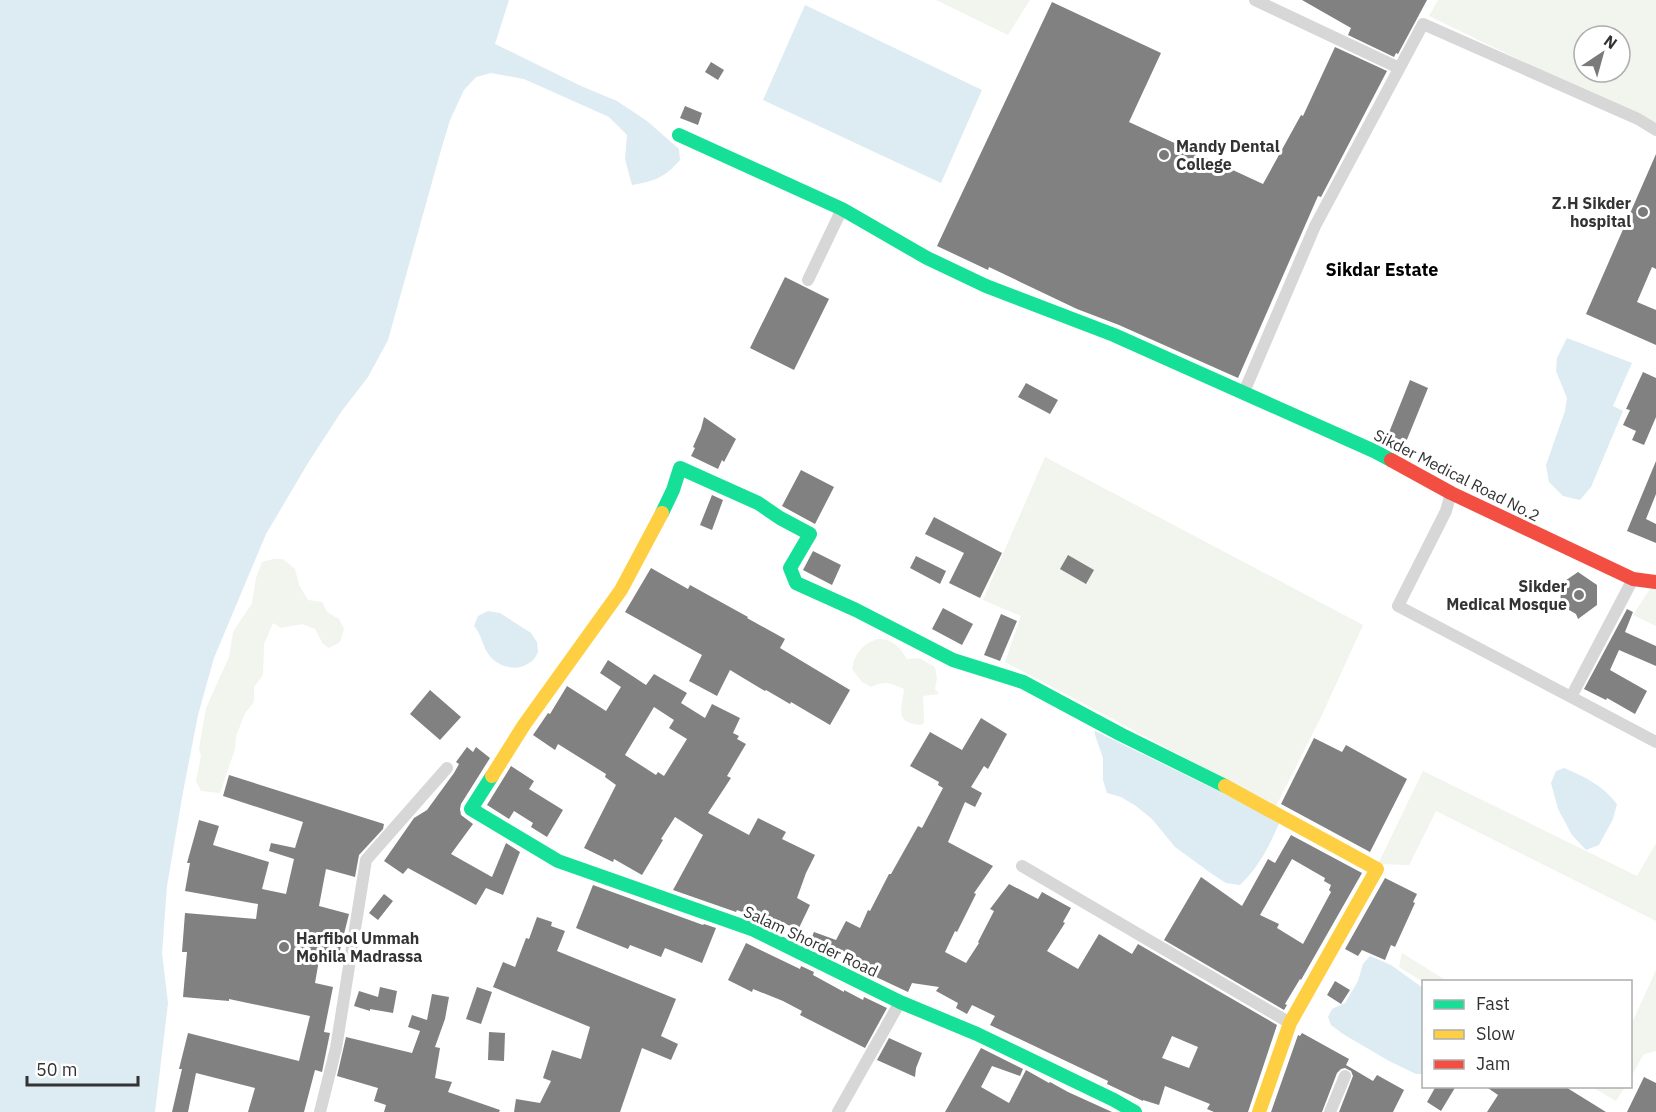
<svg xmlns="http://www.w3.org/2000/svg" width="1656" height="1112" font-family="'IBM Plex Sans',sans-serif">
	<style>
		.green { fill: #f1f5ed; fill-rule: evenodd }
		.water { fill: #ddebf3 }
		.building { fill: #818181; fill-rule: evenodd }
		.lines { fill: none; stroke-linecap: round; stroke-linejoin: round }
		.street { stroke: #d7d7d7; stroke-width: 12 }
		.fast { stroke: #16e098; stroke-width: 14 }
		.slow { stroke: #ffcf43; stroke-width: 14 }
		.jam { stroke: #f24e42; stroke-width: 14 }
		.poi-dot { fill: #7a7a7a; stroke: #fff; stroke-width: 2 }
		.labels { text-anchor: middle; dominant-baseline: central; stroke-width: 6; stroke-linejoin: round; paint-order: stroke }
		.poi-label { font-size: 16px; font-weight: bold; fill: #333; stroke: #fff; text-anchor: start }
		.street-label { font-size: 16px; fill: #333; stroke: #fff }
		.neighbourhood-label { font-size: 18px; font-weight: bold; fill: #000; stroke: #fff }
	</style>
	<rect width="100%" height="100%" fill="#fff"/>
	<path class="green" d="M936 0H1030L1008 35Z
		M1438 0H1656V126L1429 16ZM1584 36H1620V72H1584Z
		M1045 457 1363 625 1322 715 1276 806 1005 662 1021 616 983 600Z
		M273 559H283L295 569 299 585 308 600 322 602 327 612 339 619 344 629 340 642 329 648 323 644 315 629 302 624 281 628 273 623 264 644 263 675 254 687V702L245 713 236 736 235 749 220 793 201 791 196 781 201 756 199 749 206 708 229 657 233 632 252 603 256 578 262 562Z
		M1652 586 1656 587V626L1633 615Z
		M877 639C892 638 900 647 907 659L919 658 935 667 937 678 935 689 939 694 923 696 924 722 922 725C893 723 902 709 904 689 889 683 886 680 871 687L862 682 852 669C854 655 862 644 877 639Z
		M1423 771 1637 876 1656 843V921L1436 811 1409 865 1378 864Z
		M1402 953 1447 981 1423 982 1399 967Z
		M1656 970V1051L1644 1054 1631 1077V1025Z
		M1592 1087 1625 1086V1087L1616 1101Z"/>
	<path class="water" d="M0 0H509L495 44 581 86 617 101 647 121 679 149 680 160C664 178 655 181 632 185L625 159 627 135 609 117 524 79 491 73 476 77 464 90 450 120 439 157 388 340 368 377 341 412 308 463 266 534 214 658 198 715 183 792 167 886 162 953 168 1003 155 1112H0Z
		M805 5 982 90 941 183 763 100Z
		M1567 338 1632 363 1613 406 1623 411 1591 487 1580 500 1563 496 1549 482 1546 465 1565 411 1567 398 1556 371 1557 358Z
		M488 611 500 613 531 633 537 642 538 652C536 656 534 661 529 663 516 673 495 666 487 652 482 643 481 634 474 626L478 616Z
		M1095 731 1280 821C1270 845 1259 867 1240 885L1226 883 1212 874 1175 847 1152 819 1136 806 1121 797 1107 793 1103 780V758L1095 735Z
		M1564 768C1586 777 1603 786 1617 804L1613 819 1599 845 1586 850 1572 835 1558 809 1551 783 1556 771Z
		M1370 956 1391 965 1423 988V1074H1416L1389 1061 1343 1034 1331 1025 1328 1017 1332 1009 1345 1003 1358 981 1363 964Z"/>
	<path class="building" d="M1302 0H1427L1398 54 1396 53 1394 57 1348 35 1351 28Z
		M1052 2 1161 53 1129 122 1263 184 1301 115 1303 116 1335 47 1387 71 1321 197 1318 196 1238 378 1119 325 1077 309 989 267 988 270 937 246Z
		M711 62 724 70 718 80 705 72Z
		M685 106 702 113 698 125 680 118Z
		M1656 154V269L1652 267 1637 302 1656 310V345L1586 314Z
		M785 277 829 299 794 370 750 348Z
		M1643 372 1656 378V417L1644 445 1632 440 1636 431 1623 425 1630 410 1626 409Z
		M1410 380 1428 388 1406 442 1388 435Z
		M1026 383 1058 400 1050 414 1018 397Z
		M704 417 736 439 724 462 722 460 718 469 691 456 695 448 693 447 701 429Z
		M1656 461V494L1646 519 1656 524V543L1627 531Z
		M801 470 834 487 815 524 782 506Z
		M712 495 723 500 712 530 700 525Z
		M934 517 1002 553 980 598 949 583 964 553 925 534Z
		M813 551 841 565 832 585 803 570Z
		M1068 555 1094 570 1086 584 1060 569Z
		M916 556 946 571 940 584 910 568Z
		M651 568 688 589 690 585 748 617 747 618 785 639 780 648 850 690 830 725 791 702 790 704 766 690 765 691 730 670 717 696 689 681 702 655 625 612Z
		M1578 572 1597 585V605L1578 619 1576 614 1564 607 1560 608 1561 589 1559 585Z
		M943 608 973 624 962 645 932 629Z
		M1627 609 1633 612 1625 632 1656 646V666L1619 650 1610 670 1647 691 1635 714 1607 698 1606 700 1584 689Z
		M1001 614 1017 621 1000 661 984 655Z
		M608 660 646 685 654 674 687 693 681 703 705 718 712 704 740 718 733 733 739 736 737 739 746 744 727 776 731 778 708 813 749 835 758 818 786 832 782 839 815 855 806 873 797 898 810 905 798 930 782 922 778 929 755 917 737 910 736 912 673 890 703 835 675 817 661 839 663 840 642 875 614 859 613 862 584 848 616 785 605 777 606 774 558 744 555 750 533 735 548 713 550 714 567 686 606 711 621 687 600 673ZM654 707 674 720 669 728 687 739 664 776 658 772 656 775 625 755Z
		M430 690 461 717 440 740 410 714Z
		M981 718 1007 734 988 769 984 766 971 787 982 793 975 807 965 802 948 842 993 866 974 893 976 894 957 932 955 931 945 952 966 963 979 943 978 942 994 911 990 909 1009 884 1038 899 1042 892 1071 908 1063 922 1065 923 1047 951 1078 969 1099 934 1132 954 1138 944 1277 1025 1248 1112H1214L1207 1109 1210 1104 1165 1086 1159 1105 1143 1100V1101L1107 1084 1108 1081 990 1025 995 1016 972 1005 967 1014 956 1008 958 1003 936 991 939 987 912 983 908 992 842 961 844 957 809 944 814 932 836 940 846 921 860 928 868 910 870 911 889 874H891L918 826 922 828 943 788 938 785 939 782 910 766 930 732 962 750ZM1172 1036 1198 1047 1189 1068 1162 1058Z
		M1314 738 1342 752 1346 745 1407 779 1370 852 1281 804Z
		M467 747 473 752 476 747 490 758 461 804 460 809 461 815 473 824 451 854 492 877 506 843 520 852 503 895 486 888 476 905 408 868 403 874 384 861 414 818 427 810 454 773 459 764 456 762Z
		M511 766 534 781 529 789 563 810 547 837 531 827 533 823 514 811 509 819 487 805Z
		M229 775 384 824 383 829 359 855 355 877 326 869 319 906 349 914 338 958 320 954 315 983 333 987 324 1032 330 1033 322 1072 315 1070 304 1112H248L255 1088 196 1073 188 1112H172L182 1069H179L188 1033 299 1061 310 1016 229 999V1001L183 997 187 952H182L185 913 256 919 258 904 185 891 190 863H187L199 820 219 826 213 845 269 862 262 889 286 894 294 859 269 851 271 843 295 848 303 822 223 796Z
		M1291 835 1362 873 1301 980 1300 979 1285 1004 1287 1005 1284 1010 1164 940 1201 877 1242 906 1268 859 1275 863ZM1292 859 1325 878 1324 881 1331 885 1329 890 1331 892 1303 944 1277 928 1279 924 1260 915Z
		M1385 878 1417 894 1413 902 1415 903 1395 947 1391 945 1385 960 1362 950 1358 956 1345 949Z
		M593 885 703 925 704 924 716 928 702 963 665 948 661 957 630 945 628 949 576 928Z
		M384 894 393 901 378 920 369 913Z
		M537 917 552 922 551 926 565 931 557 951 676 999 661 1036 678 1044 671 1060 642 1048 620 1112H514L516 1099 540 1103 551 1081 543 1078 552 1050 581 1059 590 1027 493 987 503 962 515 967 526 938 529 939Z
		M746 943 800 969 801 966 814 972 813 975 844 992V990L863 1000 864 997 887 1008 865 1048 800 1015 802 1011 783 1001 753 989 752 992 728 980Z
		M1335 981 1350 990 1341 1004 1327 995Z
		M380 987 397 991 393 1013 370 1009V1011L354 1006 359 991 378 997Z
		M477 987 492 992 481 1024 466 1019Z
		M432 994 449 997 445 1019 435 1047 440 1048 435 1078 452 1082 448 1092 500 1110 499 1112H384L386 1105 374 1101 378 1088 337 1076 346 1037 412 1053 420 1031 408 1027 412 1015 427 1020Z
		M489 1032 505 1033 504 1061 488 1060Z
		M1302 1033 1349 1059 1346 1065 1373 1081 1377 1075 1404 1090 1393 1112H1339L1353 1076 1351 1071 1345 1068 1341 1069 1337 1073 1322 1112H1271L1298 1035 1300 1036Z
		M889 1038 922 1053 916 1068 915 1077 877 1060Z
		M981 1048 1023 1069 1020 1076 992 1066 981 1087 1009 1103 1026 1070 1049 1083 1050 1082 1068 1092 1112 1112H945Z
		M1644 1077 1656 1083V1112H1627Z
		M1436 1086H1456L1441 1111 1427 1102Z
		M1485 1086H1564L1606 1112H1487L1498 1095Z"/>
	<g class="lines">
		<path class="street" d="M1255 0 1399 68
			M808 280 842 209
			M1244 392 1315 226 1423 24 1638 119 1656 130
			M1451 493 1446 511 1398 606 1571 697 1633 579
			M1571 697 1656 742
			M1022 866 1290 1023
			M320 1112 336 1048 366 860 447 768
			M838 1112 900 1002
			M1330 1112 1345 1076"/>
		<path class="fast" d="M679 135 842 209 927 258 986 286 1114 335 1374 451 1391 460
			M662 513 673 490 680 468 758 503 780 518 810 534 790 568 796 583 856 610 953 660 1023 682 1120 734 1225 786
			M492 776 471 809 558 861 754 930 900 1002 977 1034 1114 1100 1135 1112"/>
		<path class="slow" d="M492 776 524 725 621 590 662 513
			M1225 786 1377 869 1290 1023 1259 1112"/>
		<path class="jam" d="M1391 460 1451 493 1633 579 1656 582"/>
	</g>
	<g class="poi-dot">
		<circle cx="1164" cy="155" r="6"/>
		<circle cx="1643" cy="212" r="6"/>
		<circle cx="1579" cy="595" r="6"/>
		<circle cx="284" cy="947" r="6"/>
	</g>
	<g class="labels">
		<g class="poi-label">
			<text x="1176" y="146">Mandy Dental<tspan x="1176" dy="18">College</tspan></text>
			<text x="1631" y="203" text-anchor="end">Z.H Sikder<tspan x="1631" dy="18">hospital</tspan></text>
			<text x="1567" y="586" text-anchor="end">Sikder<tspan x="1567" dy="18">Medical Mosque</tspan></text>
			<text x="296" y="938">Harfibol Ummah<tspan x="296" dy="18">Mohila Madrassa</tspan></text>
		</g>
		<g class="street-label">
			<text transform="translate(1457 475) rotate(27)">Sikder Medical Road No.2</text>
			<text transform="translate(811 941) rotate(25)">Salam Shorder Road</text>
		</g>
		<g class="neighbourhood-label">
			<text x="1382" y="269">Sikdar Estate</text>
		</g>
	</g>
	<rect x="1422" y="980" width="210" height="108" fill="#ffffff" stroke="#adadad" stroke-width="1.5"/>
	<rect x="1434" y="1000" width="30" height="9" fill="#16e098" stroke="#adadad" stroke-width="1.5"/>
	<text x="1476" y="1010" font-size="18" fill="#333333">Fast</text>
	<rect x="1434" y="1030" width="30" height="9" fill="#ffcf43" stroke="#adadad" stroke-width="1.5"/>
	<text x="1476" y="1040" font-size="18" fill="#333333">Slow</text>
	<rect x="1434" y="1060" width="30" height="9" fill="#f24e42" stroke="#adadad" stroke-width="1.5"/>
	<text x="1476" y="1070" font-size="18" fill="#333333">Jam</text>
	<g transform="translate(1602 54) rotate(36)"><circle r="28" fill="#ffffff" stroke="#adadad" stroke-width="1.5"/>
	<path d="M0-4.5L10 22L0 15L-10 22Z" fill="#7a7a7a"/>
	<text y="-9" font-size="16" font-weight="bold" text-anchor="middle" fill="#333333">N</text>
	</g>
	<path d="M27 1076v9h111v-9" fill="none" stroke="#333333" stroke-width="3"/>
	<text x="36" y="1076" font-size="18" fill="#333333" stroke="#ffffff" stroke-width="4.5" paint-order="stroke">50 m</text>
</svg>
